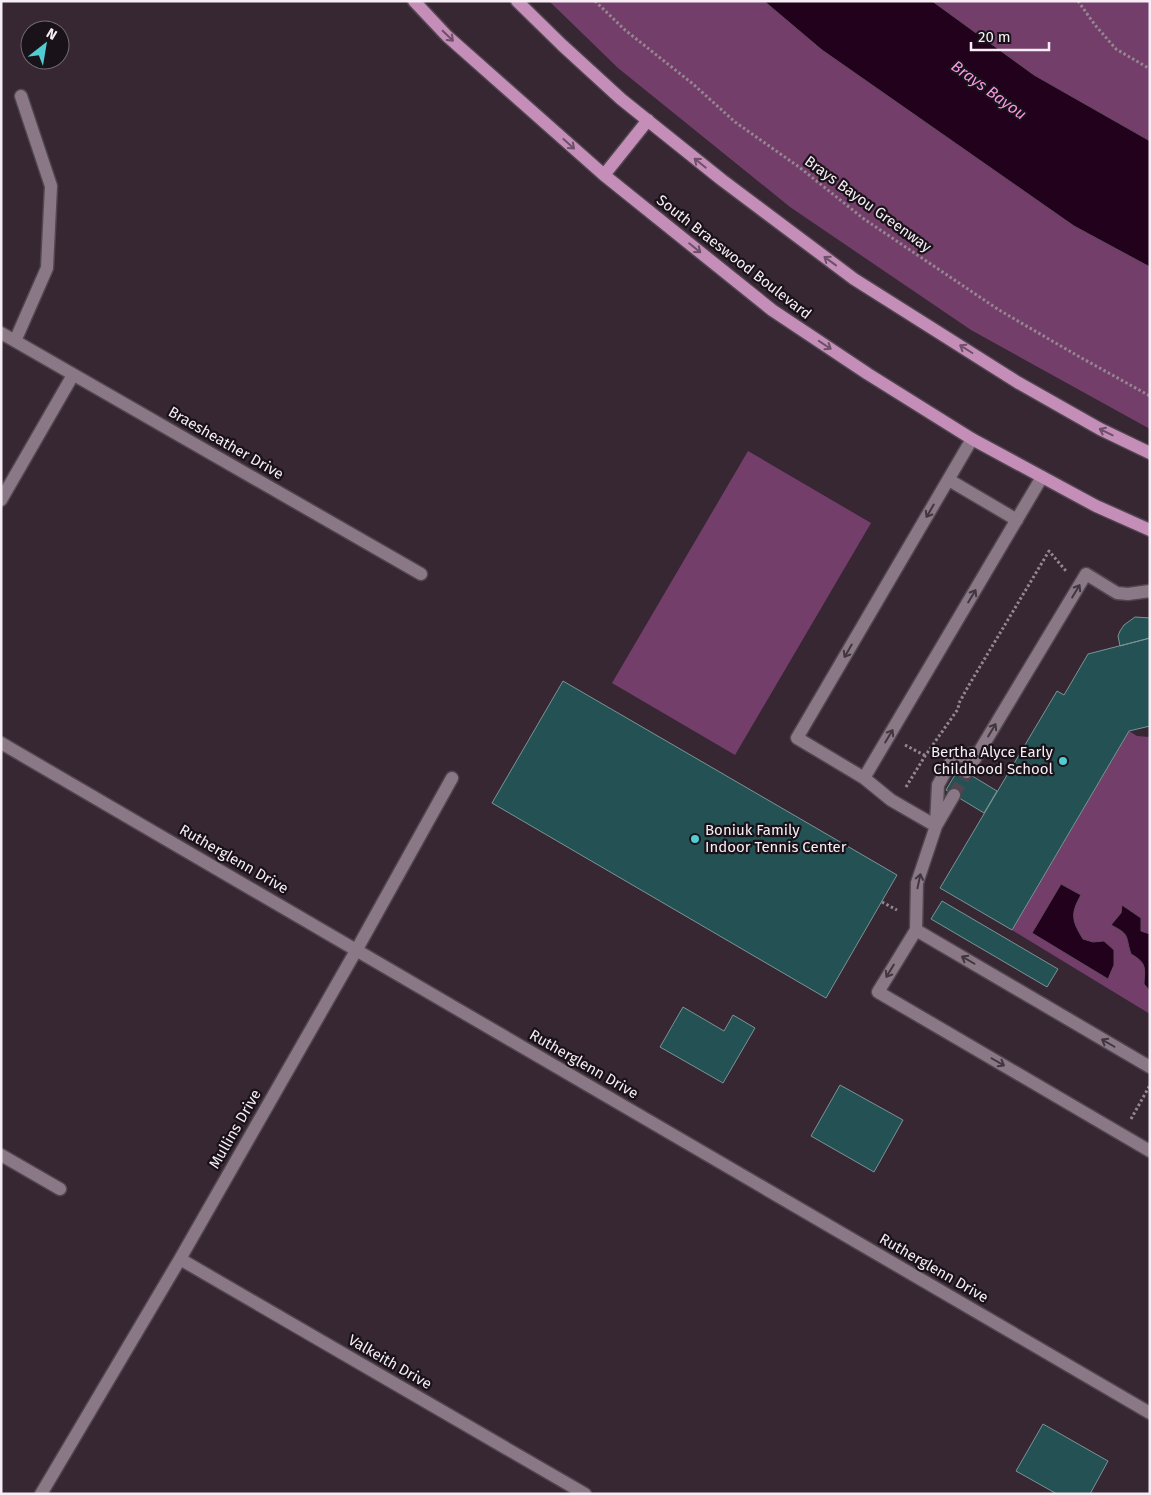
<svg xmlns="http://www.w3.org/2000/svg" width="1151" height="1495" font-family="'Fira Sans',sans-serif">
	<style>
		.green { fill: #743e6a }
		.water { fill: #22011d; stroke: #62485e }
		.building { fill: #245153; stroke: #7a9495 }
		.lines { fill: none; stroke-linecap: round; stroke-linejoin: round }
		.minor-tunnel { stroke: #534550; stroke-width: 12; stroke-dasharray: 12 6; stroke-linecap: butt }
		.minor-casing { stroke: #51454f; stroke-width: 15 }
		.major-casing { stroke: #51454f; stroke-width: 15 }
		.path { stroke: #948791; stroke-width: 3; stroke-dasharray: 2.5 2.5; stroke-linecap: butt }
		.minor { stroke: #8a7886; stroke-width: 12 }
		.major { stroke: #c48eb9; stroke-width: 12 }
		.oneway { stroke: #6e5068 }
		.oneway2 { stroke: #41363e }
		.poi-dot { fill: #51ccd2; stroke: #191218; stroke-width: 2 }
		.labels { text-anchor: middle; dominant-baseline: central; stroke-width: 4.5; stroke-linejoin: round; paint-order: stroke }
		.street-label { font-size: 15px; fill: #f7edf5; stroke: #191218 }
		.poi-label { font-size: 15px; fill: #f7edf5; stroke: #191218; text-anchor: end }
		.water-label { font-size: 16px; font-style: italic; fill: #fa96e7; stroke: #191218 }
	</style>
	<rect width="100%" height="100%" fill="#362733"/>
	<path class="green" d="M549 1H1150V429L971 330 790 207 618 68Z
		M748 451 871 523 735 755 612 683Z
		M1129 731 1137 736 1150 737V1014L1012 930Z"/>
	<path class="water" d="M764 1H932L1034 75 1150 141V267L1074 226 822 50Z
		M1061 884 1081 895C1070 914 1072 921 1083 939L1093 942 1104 941 1114 950V965L1108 979 1032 933Z
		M1122 905 1141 918V931L1150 934V991L1144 984C1145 968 1147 963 1131 954 1125 936 1131 935 1111 925L1121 913Z"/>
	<path class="building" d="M1135 617 1150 618V638L1120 646 1118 636 1120 631 1124 625Z
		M1150 638V726L1129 731 1012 930 940 888 1057 691 1064 695 1088 654Z
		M563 681 897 875 826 998 492 803Z
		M959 768 997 791 984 813 946 790Z
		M942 901 1058 969 1047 987 931 919Z
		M683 1007 724 1031 733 1015 755 1028 723 1083 660 1047Z
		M840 1085 903 1120 874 1172 811 1136Z
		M1043 1424 1108 1461 1090 1494H1057L1016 1471Z"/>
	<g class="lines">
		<path class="minor-tunnel" d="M954 795 967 772"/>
		<g class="minor-casing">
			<path id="minor" d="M1 333 421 574
				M15 341 47 268 51 186 21 96
				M949 480 1017 520
				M1 500 73 375
				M1 743 1150 1413
				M967 772 1086 574 1117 593 1128 594 1150 591
				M864 778 1042 477
				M954 795 936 826 917 883 916 930 878 992 1150 1151
				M936 824 938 785 953 758 979 752
				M936 826 891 800 864 778 797 738 972 439
				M916 930 1150 1067
				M1 1155 60 1189
				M180 1259 585 1494
				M41 1494 180 1259 357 949 452 778"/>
		</g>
		<g class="major-casing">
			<path id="major" d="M414 1 447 36 604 175 772 310 868 374 972 439 1096 506 1150 530
				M517 1 562 45 621 99 722 180 854 279 1017 382 1100 429 1150 453
				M604 175 648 120"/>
		</g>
		<path class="path" d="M595 1 625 30 693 84 735 122 799 167 864 219 999 310 1078 356 1150 396
			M1078 1 1095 25 1116 49 1150 69
			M905 745 926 756
			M906 787 925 756 958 709 959 703 969 685 1049 551 1066 571
			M882 902 897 910
			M1131 1119 1150 1085"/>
		<use href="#minor" class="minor"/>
		<use href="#major" class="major"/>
	</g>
	<defs><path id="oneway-shaft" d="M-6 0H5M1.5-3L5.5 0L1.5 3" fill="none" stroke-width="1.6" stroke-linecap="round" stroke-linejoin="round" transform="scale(1.25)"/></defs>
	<g class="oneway">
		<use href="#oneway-shaft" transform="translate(448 36) rotate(44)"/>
		<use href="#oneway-shaft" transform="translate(569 144) rotate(42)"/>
		<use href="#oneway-shaft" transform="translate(700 163) rotate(-141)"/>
		<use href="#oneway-shaft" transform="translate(695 248) rotate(39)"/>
		<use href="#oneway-shaft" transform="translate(830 261) rotate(-144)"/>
		<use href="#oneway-shaft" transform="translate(825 345) rotate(34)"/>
		<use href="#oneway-shaft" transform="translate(966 349) rotate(-148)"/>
		<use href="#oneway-shaft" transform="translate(1106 432) rotate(-154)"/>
	</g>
	<g class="oneway2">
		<use href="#oneway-shaft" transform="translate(930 511) rotate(120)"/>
		<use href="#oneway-shaft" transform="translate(1076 591) rotate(-59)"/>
		<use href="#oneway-shaft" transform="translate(972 596) rotate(-59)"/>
		<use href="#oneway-shaft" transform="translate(848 651) rotate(120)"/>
		<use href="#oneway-shaft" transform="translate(992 730) rotate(-59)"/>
		<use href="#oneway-shaft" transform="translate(889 736) rotate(-59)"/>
		<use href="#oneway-shaft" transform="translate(919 881) rotate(-78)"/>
		<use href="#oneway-shaft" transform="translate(968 960) rotate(-150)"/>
		<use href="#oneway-shaft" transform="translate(890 971) rotate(121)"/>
		<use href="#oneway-shaft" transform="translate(1108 1043) rotate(-150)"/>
		<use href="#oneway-shaft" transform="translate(998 1062) rotate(30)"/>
	</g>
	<g class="poi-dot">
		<circle cx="1063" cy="761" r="5"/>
		<circle cx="695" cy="839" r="5"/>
	</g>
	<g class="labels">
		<g class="street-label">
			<text transform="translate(868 204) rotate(36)">Brays Bayou Greenway</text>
			<text transform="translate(734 257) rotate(38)">South Braeswood Boulevard</text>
			<text transform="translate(226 443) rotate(30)">Braesheather Drive</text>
			<text transform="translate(234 859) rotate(30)">Rutherglenn Drive</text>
			<text transform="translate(584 1064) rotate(30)">Rutherglenn Drive</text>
			<text transform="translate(235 1129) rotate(-60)">Mullins Drive</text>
			<text transform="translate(934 1268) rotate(30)">Rutherglenn Drive</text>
			<text transform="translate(390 1362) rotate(30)">Valkeith Drive</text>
		</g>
		<g class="poi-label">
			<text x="1053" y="752">Bertha Alyce Early<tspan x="1053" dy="17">Childhood School</tspan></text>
			<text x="705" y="830" text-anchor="start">Boniuk Family<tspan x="705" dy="17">Indoor Tennis Center</tspan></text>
		</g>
		<g class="water-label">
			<text transform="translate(989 90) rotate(36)">Brays Bayou</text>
		</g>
	</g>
	<rect width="1151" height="1495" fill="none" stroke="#f7edf5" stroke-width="5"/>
	<g transform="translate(45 45) rotate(31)"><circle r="24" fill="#191218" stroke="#726a70"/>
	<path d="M0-4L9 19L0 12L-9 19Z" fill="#51ccd2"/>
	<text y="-8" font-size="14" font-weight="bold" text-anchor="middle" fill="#f7edf5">N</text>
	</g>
	<path d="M971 42v8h78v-8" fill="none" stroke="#f7edf5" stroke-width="2.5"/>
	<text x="978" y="42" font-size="15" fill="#f7edf5" stroke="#191218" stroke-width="4" paint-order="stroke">20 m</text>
</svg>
